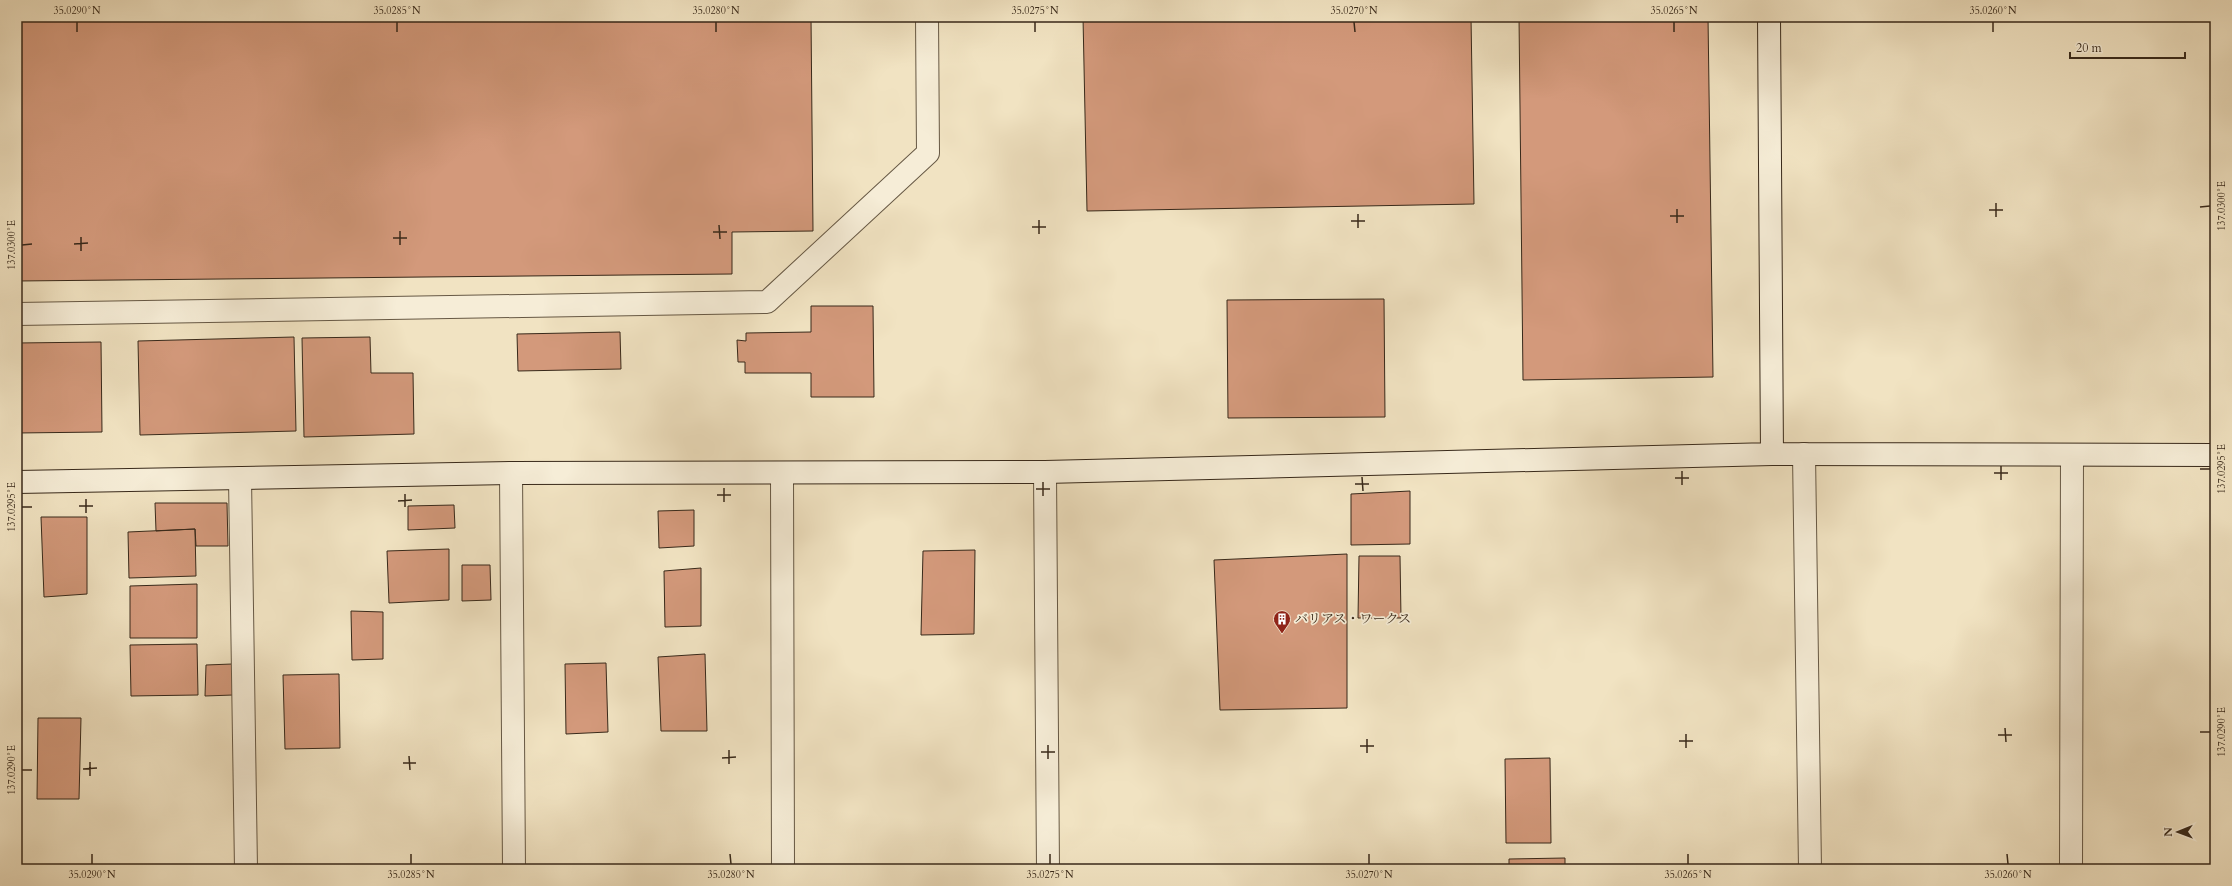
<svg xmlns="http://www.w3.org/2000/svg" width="2232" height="886" font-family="Cardo,'Noto Serif JP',serif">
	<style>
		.building { fill: #d3997b; stroke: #38291a }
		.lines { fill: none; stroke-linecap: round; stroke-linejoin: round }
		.lane-casing { stroke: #665844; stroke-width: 24 }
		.street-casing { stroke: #665844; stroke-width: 24 }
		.secondary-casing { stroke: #38291a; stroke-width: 24 }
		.lane { stroke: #f6edd7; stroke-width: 22 }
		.street { stroke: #f6edd7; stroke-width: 22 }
		.secondary { stroke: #f6edd7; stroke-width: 22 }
		.ticks { fill: none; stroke: #38291a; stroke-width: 1.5 }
		.labels { text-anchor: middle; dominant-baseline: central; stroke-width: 3.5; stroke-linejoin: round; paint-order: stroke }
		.poi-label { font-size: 13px; fill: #38291a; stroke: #f6edd7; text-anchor: start }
		.neatline { fill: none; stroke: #38291a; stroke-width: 1.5 }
		.ticks-label { font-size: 10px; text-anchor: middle; fill: #38291a }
	</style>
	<rect width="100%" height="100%" fill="#f1e3c2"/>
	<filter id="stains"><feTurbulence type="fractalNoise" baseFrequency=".005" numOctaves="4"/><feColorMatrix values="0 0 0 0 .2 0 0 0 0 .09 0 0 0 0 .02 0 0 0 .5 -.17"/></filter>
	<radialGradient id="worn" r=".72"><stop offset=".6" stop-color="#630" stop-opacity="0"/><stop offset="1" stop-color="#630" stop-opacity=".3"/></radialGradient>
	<path class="building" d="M17 17H811L813 231 732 232V274L17 281Z
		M1083 17H1471L1474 204 1087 211Z
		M1519 17H1708L1713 377 1523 380Z
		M1384 299 1385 417 1228 418 1227 300Z
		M811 306H873L874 397H811V373H745V362H738L737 340 746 341V333L811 332Z
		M620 332 621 369 518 371 517 334Z
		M294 337 296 431 140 435 138 341Z
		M370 337 371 373H413L414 434 304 437 302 338Z
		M101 342 102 432 17 433V343Z
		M1410 491V544L1351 545V494Z
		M155 503H227L228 546H196L195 529 156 531Z
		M454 505 455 528 408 530V506Z
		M694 510V546L659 548 658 511Z
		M41 517H87V594L44 597Z
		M195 529 196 576 129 578 128 532Z
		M449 549V600L389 603 387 551Z
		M975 550 974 634 921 635 923 551Z
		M1347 554V708L1220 710 1214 560Z
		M1359 556H1400L1401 618H1358Z
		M462 565H490L491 600 462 601Z
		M701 568V626L665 627 664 571Z
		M197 584V638H130V586Z
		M351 611 383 612V659L352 660Z
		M197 644 198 695 131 696 130 645Z
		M705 654 707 731H661L658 657Z
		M606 663 608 732 566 734 565 664Z
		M232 664 233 695 205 696 206 665Z
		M339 674 340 748 285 749 283 675Z
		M38 718H81L79 799H37Z
		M1550 758 1551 843H1506L1505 759Z
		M1565 858V869H1509V859Z"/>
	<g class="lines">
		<g class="lane-casing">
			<path id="lane" d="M17 314 767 302 928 153 927 17"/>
		</g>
		<g class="street-casing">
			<path id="street" d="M1804 454 1810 869
				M1045 472 1048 869
				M511 473 514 869
				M782 473 783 869
				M240 478 246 869
				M2071 869 2072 455"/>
		</g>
		<g class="secondary-casing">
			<path id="secondary" d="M1769 17 1772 454
				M17 482 511 473 1045 472 1772 454 2215 455"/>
		</g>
		<use href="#lane" class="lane"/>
		<use href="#street" class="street"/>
		<use href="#secondary" class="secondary"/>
	</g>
	<path class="ticks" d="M77 22V32M397 22V32M716 22V32M1035 22V32M1354 22 1355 32M1674 22V32M1993 22V32M1996 203V217M2200 207 2210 206M1677 209V223M1989 210H2003M1358 214V228M1670 216H1684M1039 220V234M1351 221H1365M719 225 720 239M1032 227H1046M400 231V245M713 232H727M81 237V251M393 238H407M74 244 88 243M22 245 32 244M2001 466V480M2200 469H2210M1682 471V485M1994 473H2008M1362 477 1363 491M1675 478H1689M1043 482V496M1355 484H1369M724 488V502M1036 489H1050M405 494V507M717 495H731M86 499V513M398 501 412 500M79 506H93M22 507H32M2005 728 2006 742M2200 732H2210M1686 734V748M1998 735H2012M1367 739V753M1679 741H1693M1048 745V759M1360 746H1374M729 750V764M1041 752H1055M409 756 410 770M722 758 736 757M90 762V776M403 763H416M83 769 97 768M22 770H32M92 854V864M411 854V864M730 854 731 864M1050 854V864M1369 854V864M1688 854V864M2007 854 2008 864"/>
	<defs>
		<g id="building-pin" transform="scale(0.9)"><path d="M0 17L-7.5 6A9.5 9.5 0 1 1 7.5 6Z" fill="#8f2418" stroke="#f6edd7"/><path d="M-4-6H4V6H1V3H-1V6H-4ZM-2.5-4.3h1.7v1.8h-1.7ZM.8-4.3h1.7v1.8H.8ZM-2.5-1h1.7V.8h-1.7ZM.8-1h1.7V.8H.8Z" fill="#fff"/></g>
	</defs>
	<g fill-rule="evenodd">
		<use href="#building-pin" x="1282" y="619"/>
	</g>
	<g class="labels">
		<g class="poi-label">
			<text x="1295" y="619">バリアス・ワークス</text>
		</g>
	</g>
	<rect width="2232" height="886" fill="none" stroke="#f1e3c2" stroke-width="44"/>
	<g transform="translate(2178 832) rotate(269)" stroke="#f6edd7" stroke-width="3" paint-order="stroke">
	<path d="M0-3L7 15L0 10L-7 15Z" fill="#38291a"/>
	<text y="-6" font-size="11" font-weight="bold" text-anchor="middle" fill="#38291a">N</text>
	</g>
	<path d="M2070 52v6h115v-6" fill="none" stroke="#38291a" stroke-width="2"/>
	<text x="2076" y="52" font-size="12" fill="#38291a" stroke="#f6edd7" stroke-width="3" paint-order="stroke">20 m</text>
	<rect x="22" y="22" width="2188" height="842" class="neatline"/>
	<g class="ticks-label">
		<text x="77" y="14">35.0290°N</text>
		<text x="397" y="14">35.0285°N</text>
		<text x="716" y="14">35.0280°N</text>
		<text x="1035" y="14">35.0275°N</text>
		<text x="1354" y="14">35.0270°N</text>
		<text x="1674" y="14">35.0265°N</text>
		<text x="1993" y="14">35.0260°N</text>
		<text transform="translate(2221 206) rotate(-90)" y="4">137.0300°E</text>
		<text transform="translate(11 245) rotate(-90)" y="4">137.0300°E</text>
		<text transform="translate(2221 469) rotate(-90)" y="4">137.0295°E</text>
		<text transform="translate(11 507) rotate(-90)" y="4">137.0295°E</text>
		<text transform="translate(2221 732) rotate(-90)" y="4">137.0290°E</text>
		<text transform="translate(11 770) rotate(-90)" y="4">137.0290°E</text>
		<text x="92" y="878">35.0290°N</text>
		<text x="411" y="878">35.0285°N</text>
		<text x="731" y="878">35.0280°N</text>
		<text x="1050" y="878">35.0275°N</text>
		<text x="1369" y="878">35.0270°N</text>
		<text x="1688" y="878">35.0265°N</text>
		<text x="2008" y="878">35.0260°N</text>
	</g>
	<rect width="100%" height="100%" filter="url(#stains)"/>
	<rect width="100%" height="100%" fill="url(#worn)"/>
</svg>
